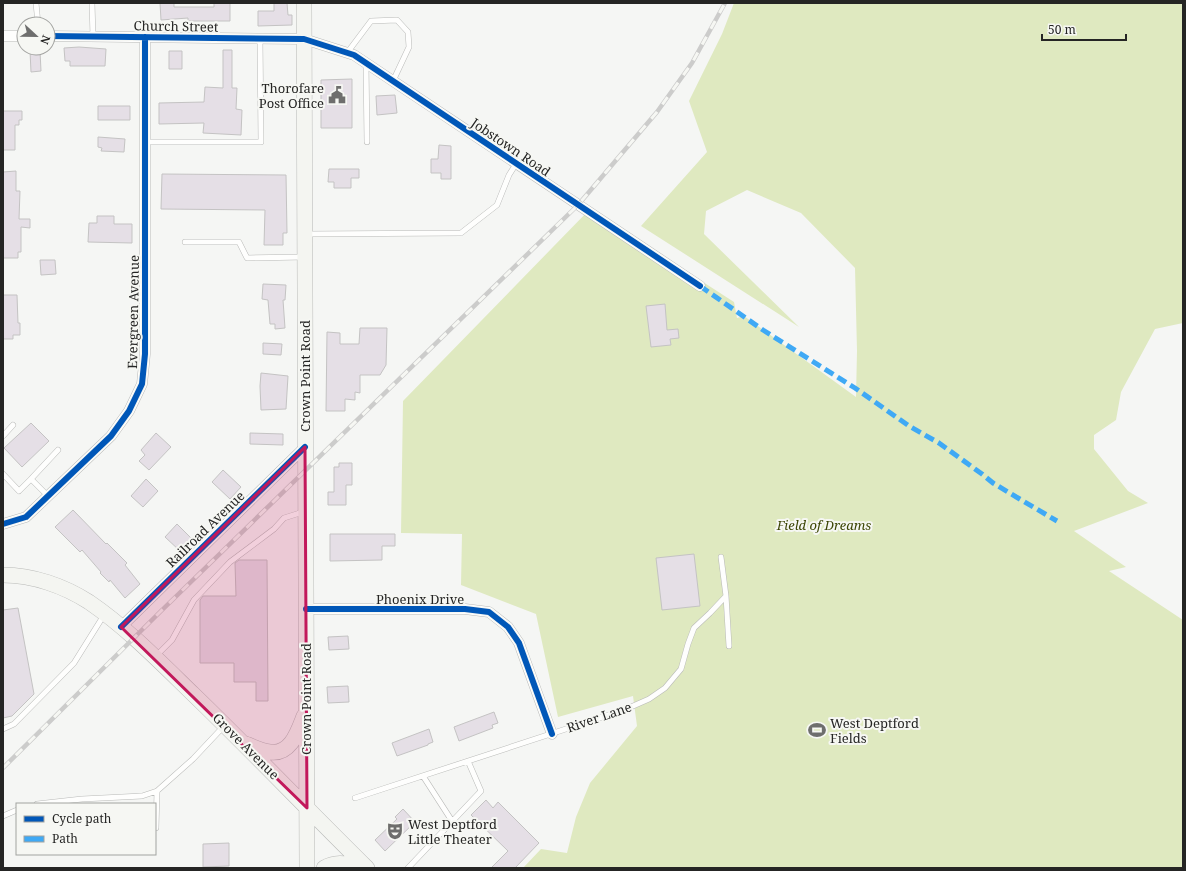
<svg xmlns="http://www.w3.org/2000/svg" width="1186" height="871" font-family="'Noto Serif',serif">
	<style>
		.green { fill: #dfe9c0 }
		.building { fill: #e5dfe6; stroke: #c4c3c3 }
		.lines { fill: none; stroke-linecap: round; stroke-linejoin: round }
		.service-casing { stroke: #b9bab8; stroke-width: 6 }
		.minor-casing { stroke: #b9bab8; stroke-width: 11 }
		.secondary-casing { stroke: #b9bab8; stroke-width: 16 }
		.service { stroke: #fefefd; stroke-width: 5 }
		.minor { stroke: #fefefd; stroke-width: 10 }
		.secondary { stroke: #f4f5f1; stroke-width: 15 }
		.rail-casing { stroke: #cccccb; stroke-width: 4.5 }
		.rail { stroke: #f6f7f3; stroke-width: 3; stroke-dasharray: 9; stroke-linecap: butt }
		.quiet { stroke: #3fa9f5; stroke-width: 5; stroke-dasharray: 10 5; stroke-linecap: butt }
		.cycleway-casing { stroke: #f6f7f3; stroke-width: 8 }
		.cycleway { stroke: #0057b8; stroke-width: 6 }
		.marked { fill: #c2185b; fill-opacity: 0.2; stroke: #c2185b; stroke-width: 3; stroke-linejoin: round }
		.labels { text-anchor: middle; dominant-baseline: central; stroke-width: 4; stroke-linejoin: round; paint-order: stroke }
		.street-label { font-size: 13px; fill: #252524; stroke: #f6f7f3 }
		.poi-label { font-size: 13px; fill: #252524; stroke: #f6f7f3; text-anchor: start }
		.park-label { font-size: 13px; font-style: italic; fill: #3a4402; stroke: #f6f7f3 }
	</style>
	<rect width="100%" height="100%" fill="#f5f6f4"/>
	<path class="green" d="M734 3H1183V323L1155 329 1121 392 1116 420 1094 435V449L1128 491 1148 503 1074 531 1126 567 1109 571 1183 620V868H523L541 849 567 853 576 817 590 783 637 726 633 696 558 717 536 614 461 585 462 534 401 533 403 401 590 209 734 302 737 318 744 316 856 397 857 351 855 268 801 213 747 190 706 211 704 234 799 327 641 226 707 152 689 101 722 34Z"/>
	<path class="building" d="M160 3H174V7H214V3H230V21H188V18L161 20Z
		M274 3H287L288 15H292V25L258 26V11H274Z
		M79 47 106 49 105 66H70V61H65L64 48Z
		M223 50H232V88H237L236 109 242 110 241 135 203 133 204 123 159 124V103L204 102 205 87 223 88Z
		M30 51H40L41 71 31 72Z
		M169 51H182V69H169Z
		M352 79V128H321V80Z
		M395 95 397 113 377 115 376 96Z
		M98 106H130V120H98Z
		M3 111H22V120H19V125H15V150H3Z
		M98 137 125 139 124 152 101 151 102 148 98 147Z
		M439 145 451 146V179H441V173H431V159H438Z
		M329 169H359V178H351V188H334V182H328Z
		M16 171V191H20L19 219H30V228L21 227V252H18V258H3V172Z
		M162 174 286 175 287 233H283V245H264L265 210 161 209Z
		M97 216H114V224H132V243L88 242 89 223H97Z
		M40 260H55L56 274 41 275Z
		M263 284 286 285 285 300H283L285 328 275 329V324H270L268 300 262 299Z
		M3 295H17L18 323H20V335H13V339H3Z
		M665 304 667 330 678 329 679 338 670 339 671 345 651 347 646 306Z
		M360 328H387L386 365 380 375H360V393L355 392V400L345 399V411H326L327 332 340 333V344H359Z
		M263 343 282 344 281 355 263 354Z
		M261 373 288 376 286 409 261 410 260 386Z
		M31 423 49 441 22 467 4 448Z
		M156 433 171 447 149 470 139 461 145 455 141 450Z
		M250 433 283 434V445L250 444Z
		M339 463H352V485H346V505H328V492H334V467H339Z
		M223 470 241 487 230 499 212 482Z
		M146 479 158 491 143 507 131 496Z
		M73 510 106 544 107 543 127 563 125 565 140 584 125 598 110 580 109 582 100 573 101 572 82 550 80 552 55 527Z
		M177 524 192 539 180 551 165 537Z
		M330 534H395V546H382V560L330 561Z
		M694 554 700 606 662 610 656 558Z
		M239 560H267L268 701H256V682H234V663H200V600L203 596H236L235 563Z
		M18 608 34 694 12 716 3 718V610Z
		M348 636 349 649 329 650 328 637Z
		M348 686 349 702 328 703 327 687Z
		M494 712 498 723 492 725 493 728 459 741 454 727Z
		M429 729 433 742 428 744V745L397 756 392 743Z
		M486 800 493 808 498 802 539 843 515 868H491L508 851 471 815Z
		M403 809 415 822 385 851 375 840 397 819 395 817Z
		M229 843V866L203 867V844Z"/>
	<g class="lines">
		<g class="service-casing">
			<path id="service" d="M36 3 38 24
				M92 3 93 37
				M347 53 371 21 397 20 408 32 409 47 393 81
				M366 63 367 142
				M145 142H261L260 38
				M307 234 461 233 497 205 509 175 516 164
				M185 242H239L247 258 303 257
				M3 436 13 425
				M3 474 19 491 31 479 48 496
				M31 479 58 450
				M726 596 729 646
				M156 656 172 640 194 600 230 562 274 529 284 518 303 512
				M3 729 14 724 74 663 104 615
				M423 776 452 821
				M355 798 624 710 649 699 665 688 681 669 688 644 694 628 710 613 726 596 721 557
				M37 804 82 799 142 796 157 791 193 759 224 726
				M3 816 17 810
				M156 828 157 791
				M408 868 481 791 468 761"/>
		</g>
		<g class="minor-casing">
			<path id="minor" d="M3 36H24
				M48 36 304 39 354 55 700 286
				M3 524 26 517 111 436 129 411 142 384 145 354V37
				M306 609H465L489 612 508 627 519 643 552 734
				M121 627 305 447"/>
		</g>
		<g class="secondary-casing">
			<path id="secondary" d="M304 3 307 868
				M3 575C33 575 64 586 89 602 127 628 160 662 193 694 252 751 309 811 367 868
				M246 744C253 747 262 751 270 752 291 755 298 731 304 716
				M324 868C338 860 350 865 366 867"/>
		</g>
		<use href="#service" class="service"/>
		<use href="#minor" class="minor"/>
		<use href="#secondary" class="secondary"/>
		<g class="rail-casing">
			<path id="rail" d="M3 768 160 612 578 205 657 112 692 63 725 3"/>
		</g>
		<use href="#rail" class="rail"/>
		<path class="quiet" d="M700 286 763 330 855 388 909 426 939 443 982 474 993 483 1018 498 1057 521"/>
		<g class="cycleway-casing">
			<path id="cycleway" d="M48 36 304 39 354 55 700 286
				M3 524 26 517 111 436 129 411 142 384 145 354V37
				M306 609H465L489 612 508 627 519 643 552 734
				M121 627 305 447"/>
		</g>
		<use href="#cycleway" class="cycleway"/>
	</g>
	<path class="marked" d="M305 447 307 808 121 627Z"/>
	<defs>
		<g id="civic-bare" transform="scale(1.38)"><path d="M-.6-6.5H3V-4.5H.6V-3L4-1V1h2V6H-6V1h2V-1L-.6-3ZM-1.2 2.5V6h2.4V2.5Z" fill="#6e6e6d" stroke="#f6f7f3" stroke-width="2.5" paint-order="stroke"/></g>
		<g id="stadium-bare" transform="scale(1.38)"><path d="M0-5a6.5 5 0 1 0 0 10a6.5 5 0 1 0 0-10ZM-3.5-1.8h7v3.6h-7Z" fill="#6e6e6d" stroke="#f6f7f3" stroke-width="2.5" paint-order="stroke"/></g>
		<g id="theatre-bare" transform="scale(1.38)"><path d="M-5-5.5Q0-4 5-5.5V0Q5 5 0 6Q-5 5-5 0ZM-3.3-2.5H-1v1.5H-3.3ZM1-2.5H3.3v1.5H1ZM-2.8 1Q0 5.5 2.8 1Z" fill="#6e6e6d" stroke="#f6f7f3" stroke-width="2.5" paint-order="stroke"/></g>
	</defs>
	<g fill-rule="evenodd">
		<use href="#civic-bare" x="337" y="95"/>
		<use href="#stadium-bare" x="817" y="730"/>
		<use href="#theatre-bare" x="395" y="831"/>
	</g>
	<g class="labels">
		<g class="street-label">
			<text transform="translate(176 26) rotate(1)">Church Street</text>
			<text transform="translate(511 147) rotate(34)">Jobstown Road</text>
			<text transform="translate(133 312) rotate(-89)">Evergreen Avenue</text>
			<text transform="translate(305 376) rotate(-90)">Crown Point Road</text>
			<text transform="translate(205 529) rotate(-44)">Railroad Avenue</text>
			<text x="420" y="599">Phoenix Drive</text>
			<text transform="translate(306 699) rotate(-90)">Crown Point Road</text>
			<text transform="translate(599 717) rotate(-19)">River Lane</text>
			<text transform="translate(246 746) rotate(45)">Grove Avenue</text>
		</g>
		<g class="poi-label">
			<text x="324" y="88" text-anchor="end">Thorofare<tspan x="324" dy="15">Post Office</tspan></text>
			<text x="830" y="723">West Deptford<tspan x="830" dy="15">Fields</tspan></text>
			<text x="408" y="824">West Deptford<tspan x="408" dy="15">Little Theater</tspan></text>
		</g>
		<g class="park-label">
			<text x="824" y="525">Field of Dreams</text>
		</g>
	</g>
	<rect width="1186" height="871" fill="none" stroke="#252524" stroke-width="8"/>
	<rect x="16" y="803" width="140" height="52" fill="#f6f7f3" stroke="#a2a3a0"/>
	<rect x="24" y="816" width="20" height="6" fill="#0057b8" stroke="#a2a3a0"/>
	<text x="52" y="823" font-size="12" fill="#252524">Cycle path</text>
	<rect x="24" y="836" width="20" height="6" fill="#3fa9f5" stroke="#a2a3a0"/>
	<text x="52" y="843" font-size="12" fill="#252524">Path</text>
	<g transform="translate(36 36) rotate(112)"><circle r="19" fill="#f6f7f3" stroke="#a2a3a0"/>
	<path d="M0-3L7 15L0 10L-7 15Z" fill="#6e6e6d"/>
	<text y="-6" font-size="11" font-weight="bold" text-anchor="middle" fill="#252524">N</text>
	</g>
	<path d="M1042 34v6h84v-6" fill="none" stroke="#252524" stroke-width="2"/>
	<text x="1048" y="34" font-size="12" fill="#252524" stroke="#f6f7f3" stroke-width="3" paint-order="stroke">50 m</text>
</svg>
